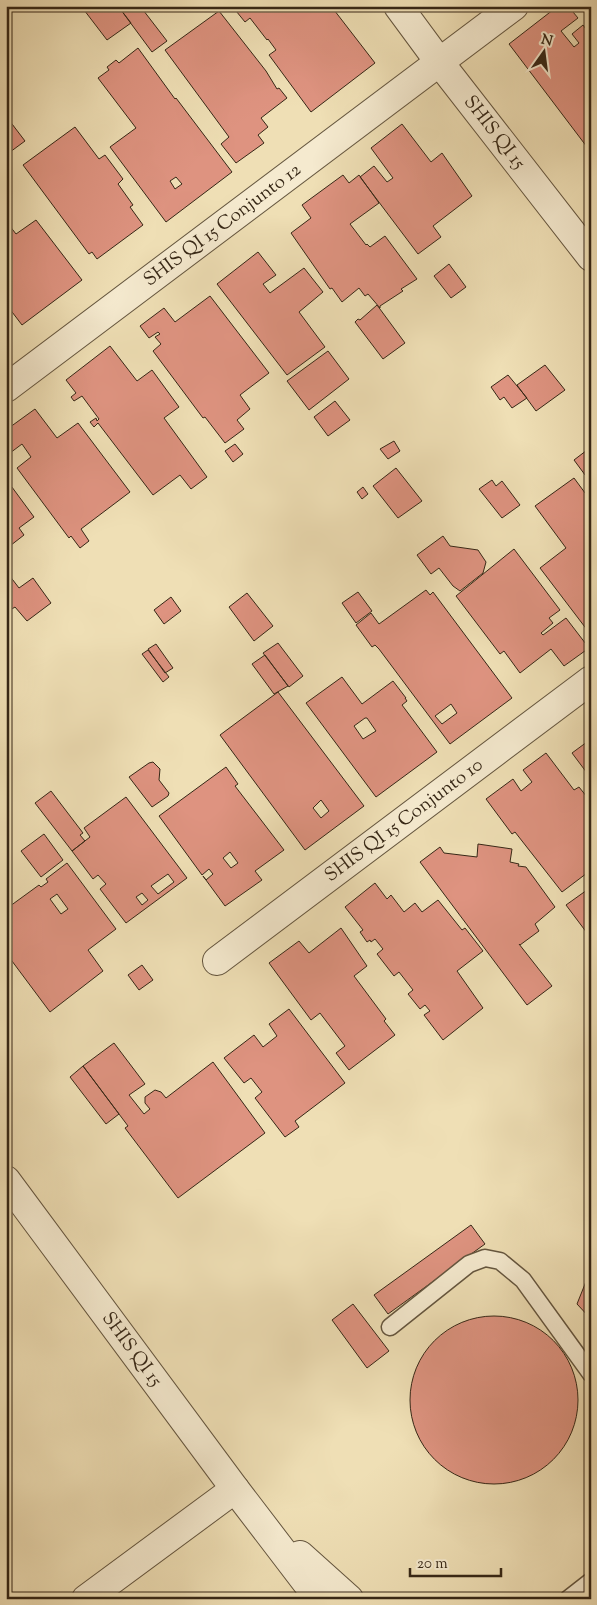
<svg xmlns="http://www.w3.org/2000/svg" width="597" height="1605" font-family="'Sorts Mill Goudy',serif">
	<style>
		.building { fill: #de9380; stroke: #362716; fill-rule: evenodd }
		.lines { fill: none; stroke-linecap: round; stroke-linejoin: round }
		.service-casing { stroke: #64553e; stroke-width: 19 }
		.minor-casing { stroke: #64553e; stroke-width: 30 }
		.tertiary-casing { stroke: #64553e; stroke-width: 30 }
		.service { stroke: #f5eacf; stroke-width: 16 }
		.minor { stroke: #f5eacf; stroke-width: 28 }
		.tertiary { stroke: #f5eacf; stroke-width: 28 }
		.labels { text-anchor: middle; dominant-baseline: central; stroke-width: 4; stroke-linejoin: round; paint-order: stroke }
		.street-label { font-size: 19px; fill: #362716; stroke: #f5eacf }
	</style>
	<rect width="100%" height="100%" fill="#efdfb5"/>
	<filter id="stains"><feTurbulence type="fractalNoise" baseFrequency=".004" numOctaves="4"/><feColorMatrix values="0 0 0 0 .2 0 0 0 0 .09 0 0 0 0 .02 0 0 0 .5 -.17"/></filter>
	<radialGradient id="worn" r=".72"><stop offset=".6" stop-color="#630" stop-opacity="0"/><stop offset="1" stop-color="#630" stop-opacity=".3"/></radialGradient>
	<path class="building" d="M81 6H118L131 23 107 40Z
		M118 6H140L167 41 152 52Z
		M232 6H331L375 63 311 112 269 55 276 50 268 39 267 40 250 18 245 22Z
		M558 6H568L578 18 561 31 574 47 579 43 572 34 583 25 591 36V144L587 147 509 44Z
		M219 11 266 71 277 89 279 88 287 98 261 118 268 127 258 135 264 143 236 163 221 144 229 137 165 50Z
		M138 48 175 99 176 98 232 172 166 222 110 147 136 128 98 78 109 70 107 67 116 60 119 63ZM176 177 182 184 175 189 170 181Z
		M9 120 25 141 6 155V122Z
		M402 124 431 162 442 153 472 196 433 226 441 237 418 254 360 177 374 166 387 182 393 178 371 148Z
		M75 127 99 159 105 155 123 179 118 184 133 205 130 207 143 225 97 259 92 252 89 254 23 165Z
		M343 175 349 183 359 175 379 203 350 224 366 245 367 244 370 247 385 236 417 279 401 289 403 291 380 306V308L368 294 365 296 359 288 342 302 332 288 330 289 291 233 311 218 302 205Z
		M36 220 82 280 22 325 6 304V221L16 234Z
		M258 252 276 275 263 284 270 293 304 268 323 292 299 312 325 347 287 375 217 284Z
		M449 264 466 287 451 298 434 276Z
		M210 296 269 373 240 395 250 409 237 420 244 429 225 443 205 417 203 418 153 351 161 344 155 337 160 334 158 332 149 338 140 326 164 308 175 322Z
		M377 305 405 343 383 359 355 322 358 319 360 320Z
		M110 346 137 381 152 370 179 407 164 418 207 477 191 489 180 475 153 495 98 423 94 427 90 422 96 418 97 421 99 419 82 396 74 401 71 397 76 393 66 380Z
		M328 351 349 379 309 410 287 381Z
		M545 365 565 390 536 411 517 385Z
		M508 375 527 398 512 408 504 397 500 400 491 387Z
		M335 401 350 420 328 436 314 417Z
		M35 409 57 438 78 423 130 492 81 529 89 541 80 548 71 536 69 538 17 468 31 457 22 444 6 456V430Z
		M394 441 400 451 388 459 380 449Z
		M235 444 243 454 233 462 225 451Z
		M591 447V483L574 460Z
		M396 468 422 501 398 518 373 486Z
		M574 478 591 501V635L540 568 566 548 535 506Z
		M6 479 34 517 19 528 24 535 6 549Z
		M492 480 496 486 502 481 520 505 502 518 479 489Z
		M363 487 368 494 362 499 357 492Z
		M443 536 450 546 478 550 486 562 483 573 460 591 453 586 439 568 431 574 417 555Z
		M514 549 560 610 549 618 553 623 541 633 543 635 566 618 589 648 564 666 551 649 520 673 504 651 500 654 456 596Z
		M6 571 19 588 33 578 51 603 27 621 15 607 7 612Z
		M426 590 430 595 433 592 512 698 450 744 379 649 375 645 372 647 356 625 371 613 379 624ZM451 704 457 713 442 724 435 716Z
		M358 592 372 611 356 623 342 603Z
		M247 593 273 626 254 641 229 607Z
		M171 597 181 611 164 624 154 610Z
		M278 643 303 676 289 687 263 653Z
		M156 644 173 668 165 673 148 649Z
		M148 650 169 677 163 682 142 654Z
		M265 655 288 686 274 694 252 664Z
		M342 677 362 704 393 681 406 698H405L407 701 402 705 437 752 376 797 306 703ZM365 718H367L376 731 363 739 354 726Z
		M278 692 364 806 305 850 220 735ZM321 800 329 811 321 818 313 808Z
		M591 739V787L586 780 590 777 572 753Z
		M546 753 574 790 579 787 591 802V870L562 892 515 832 512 834 486 799 513 779 521 791 532 782 523 770Z
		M153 762 160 769 159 780 169 793 168 796 152 807 129 777 149 763Z
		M226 767 238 784 235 786 284 850 255 871 262 880 225 906 203 876 206 880 213 874 209 869 202 875 159 816ZM230 852 238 863 231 868 223 858Z
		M51 791 83 833 80 835 85 841 72 851 35 803Z
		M126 797 187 878 126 923 100 889 106 884 98 875 93 879 72 851 90 837 84 828ZM168 874 174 882 158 894 151 886ZM142 893 148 900 142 905 136 897Z
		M44 834 63 860 41 877 21 851Z
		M478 844 512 849 510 862 519 864 518 866 526 867 555 907 535 924 539 931 520 945 519 944 552 986 527 1005 420 862 440 847 444 853 477 857Z
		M67 863 116 929 88 950 103 971 50 1012 6 953V909L39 885 41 887 48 882 46 879ZM57 894 68 909 61 914 50 899Z
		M375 883 387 899 391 895 404 912 415 903 422 912 438 900 462 930 465 928 483 951 457 971 483 1008 443 1040 424 1015 430 1011 425 1005 420 1009 408 994 413 990 399 972 394 976 377 954 383 949 375 939 371 942 370 940 367 942 360 932 363 930 345 907Z
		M587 890 591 896 590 937 566 905Z
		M341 928 367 966 354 976 386 1019 384 1021 395 1035 349 1070 336 1053 345 1046 320 1013 311 1020 269 963 299 941 309 953Z
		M142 965 153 980 139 990 128 975Z
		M289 1009 345 1083 295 1121 299 1127 285 1137 255 1098 262 1092 251 1078 244 1083 224 1058 254 1035 263 1047 277 1036 269 1024Z
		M114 1043 145 1084 129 1095 144 1114 150 1109 145 1103V1097L155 1090 161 1092 166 1098 213 1062 265 1133 178 1198 125 1128 128 1126 83 1066Z
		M83 1066 119 1114 106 1124 70 1077Z
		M471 1225 485 1244 388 1314 374 1295Z
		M591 1269V1319L577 1304Z
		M353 1304 389 1351 367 1368 332 1320Z
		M410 1400a84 84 0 1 1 168 0a84 84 0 1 1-168 0Z"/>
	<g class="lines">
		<g class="service-casing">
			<path id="service" d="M390 1327 469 1264 485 1258 500 1261 523 1280 591 1374
				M568 1599 591 1581"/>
		</g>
		<g class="minor-casing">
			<g id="minor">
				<path id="s1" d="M398 6 440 63 591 257"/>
				<path id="s2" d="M6 388 514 6"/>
				<path id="s3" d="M217 961 591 680"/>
				<path d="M86 1599 235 1489"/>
			</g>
		</g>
		<g class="tertiary-casing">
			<g id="tertiary">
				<path id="s4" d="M6 1180 235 1489 319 1599"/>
				<path d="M300 1555 349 1599"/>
			</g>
		</g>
		<use href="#service" class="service"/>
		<use href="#minor" class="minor"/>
		<use href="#tertiary" class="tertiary"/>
	</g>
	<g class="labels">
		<g class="street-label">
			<text stroke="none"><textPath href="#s1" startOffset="159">SHIS QI 15</textPath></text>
			<text stroke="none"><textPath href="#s2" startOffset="271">SHIS QI 15 Conjunto 12</textPath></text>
			<text stroke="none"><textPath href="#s3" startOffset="234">SHIS QI 15 Conjunto 10</textPath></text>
			<text stroke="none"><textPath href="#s4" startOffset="211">SHIS QI 15</textPath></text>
		</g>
	</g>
	<rect width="597" height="1605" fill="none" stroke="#efdfb5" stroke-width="25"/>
	<rect x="8" y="8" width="582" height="1590" fill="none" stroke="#362716" stroke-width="2.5"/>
	<rect x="12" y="12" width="572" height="1580" fill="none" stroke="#362716"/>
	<g transform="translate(544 52) rotate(14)" stroke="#f5eacf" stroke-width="4" paint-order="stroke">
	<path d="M0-4L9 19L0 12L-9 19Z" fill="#362716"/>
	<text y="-8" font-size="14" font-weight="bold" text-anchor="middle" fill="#362716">N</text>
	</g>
	<path d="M410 1568v8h91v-8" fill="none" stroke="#362716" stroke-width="2.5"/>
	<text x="417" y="1568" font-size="15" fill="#362716" stroke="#f5eacf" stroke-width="4" paint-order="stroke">20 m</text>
	<rect width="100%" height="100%" filter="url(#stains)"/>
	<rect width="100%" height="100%" fill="url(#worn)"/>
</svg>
